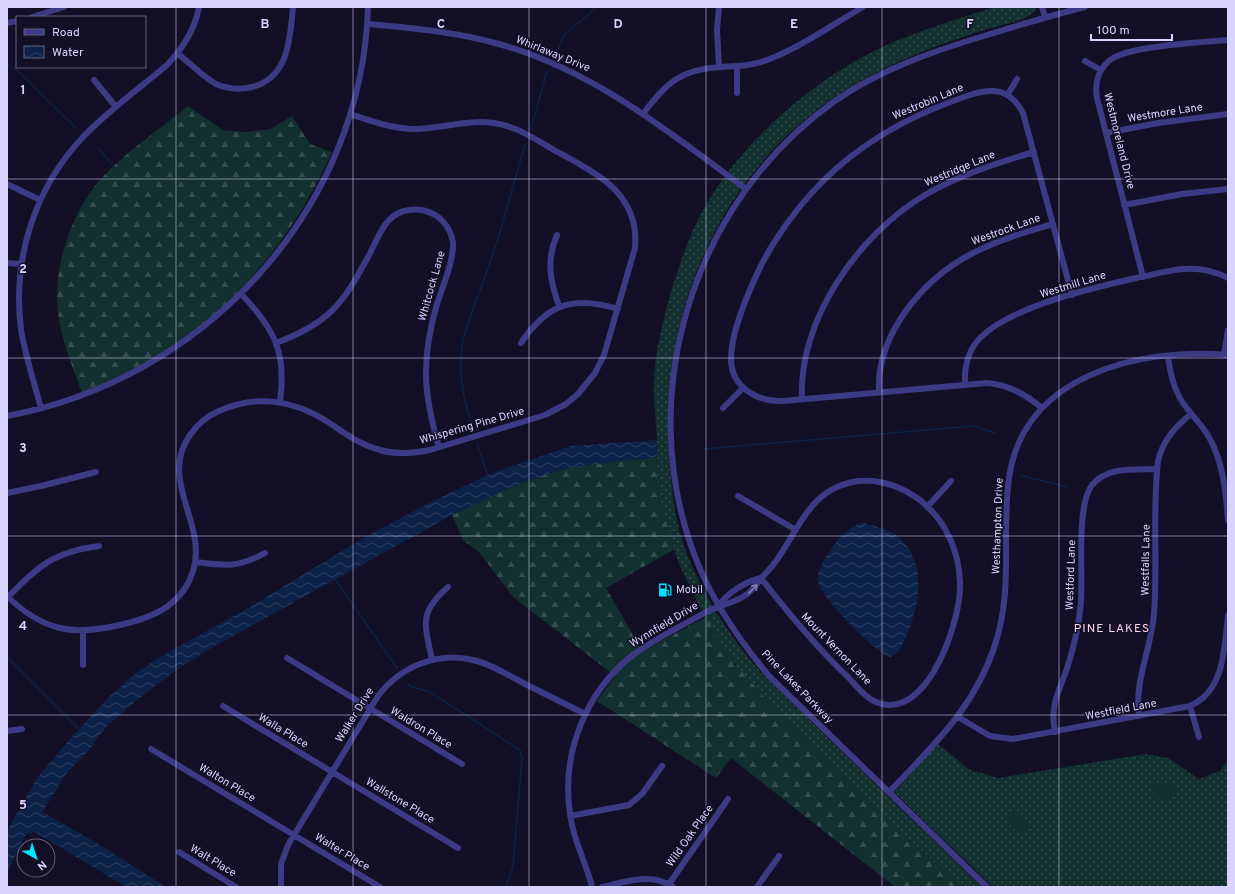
<svg xmlns="http://www.w3.org/2000/svg" width="1235" height="894" font-family="Overpass,sans-serif">
	<style>
		.grass { fill: url(#grass-dots) }
		.forest { fill: url(#forest-firs) }
		.park { fill: #12302f }
		.water { fill: url(#water-waves) }
		.lines { fill: none; stroke-linecap: round; stroke-linejoin: round }
		.stream { stroke: #0c2248; stroke-width: 1.5 }
		.minor { stroke: #3d3a85; stroke-width: 6 }
		.oneway { stroke: #837fbc }
		.grid { fill: none; stroke: #d9d4ff; stroke-width: 1; stroke-opacity: 0.55 }
		.labels { text-anchor: middle; dominant-baseline: central; stroke-width: 3; stroke-linejoin: round; paint-order: stroke }
		.street-label { font-size: 11px; fill: #d9d4ff; stroke: #130f26 }
		.poi-label { font-size: 11px; fill: #d9d4ff; stroke: #130f26; text-anchor: start }
		.neighbourhood-label { font-size: 12px; letter-spacing: 1px; fill: #ffd6f0; stroke: #130f26 }
		.grid-label { font-size: 13px; text-anchor: middle; font-weight: bold; fill: #d9d4ff; stroke: #130f26; stroke-width: 3; stroke-linejoin: round; paint-order: stroke }
	</style>
	<defs>
		<pattern id="grass-dots" width="8" height="8" patternUnits="userSpaceOnUse"><rect width="8" height="8" fill="#12302f"/><path d="M2 2h.1M6 6h.1" fill="none" stroke="#344d4e" stroke-width="1.8" stroke-linecap="round"/></pattern>
		<pattern id="forest-firs" width="22" height="20" patternUnits="userSpaceOnUse"><rect width="22" height="20" fill="#12302f"/><path d="M5 1l3.5 6h-7zM16 11l3.5 6h-7z" fill="#344d4e"/></pattern>
		<pattern id="water-waves" width="16" height="10" patternUnits="userSpaceOnUse"><rect width="16" height="10" fill="#0c2248"/><path d="M0 5q4-4 8 0t8 0" fill="none" stroke="#2f4163"/></pattern>
	</defs>
	<rect width="100%" height="100%" fill="#130f26"/>
	<path class="grass" d="M995 7H1037C1033 20 1004 24 991 28 939 44 890 62 844 91 721 169 660 309 669 452 671 482 673 511 682 540 699 591 729 636 764 676L982 887H960C905 834 848 784 795 730 775 709 754 688 736 665 726 651 717 636 708 621 689 589 666 538 660 502 656 481 658 459 657 438 656 419 653 399 654 380 655 353 662 325 669 299 676 275 684 251 694 228 726 158 793 96 859 59 902 35 949 22 995 7Z
		M938 744 970 770 998 778 1146 754 1168 758 1199 779 1220 771 1228 760V887H993L894 792Z"/>
	<path class="forest" d="M188 106 223 130 245 132 270 129 292 116 310 144 332 152C295 235 237 306 160 354 135 369 108 381 82 394 73 367 61 340 58 312 52 270 72 211 100 180 125 152 159 130 188 106Z
		M657 457 660 503 675 549 606 588 642 651 706 617 734 663 774 708 844 778 960 887H895L731 758 716 778 597 701 615 676 513 597 479 552 463 540 452 515C486 499 521 480 557 471 589 462 624 461 657 457Z"/>
	<path class="park" d="M1162 782 1172 783 1176 787 1174 794 1166 800C1159 800 1153 796 1150 789L1153 783Z
		M1013 811 1020 812 1027 820 1028 827 1019 834 1008 824V816Z"/>
	<path class="water" d="M657 440V457L580 466 556 471 514 486 452 515 213 647 179 668 142 696 109 724 96 739 91 748 67 773 42 812 97 843 166 887H126L35 832 26 834 7 872V831L37 778 71 738 108 698 130 678 153 661 250 607 369 535 431 502 492 473 571 446Z
		M864 523C874 526 887 529 896 535 926 558 921 598 909 629 906 639 900 653 891 657 877 655 821 597 818 582 815 565 846 523 864 523Z"/>
	<g class="lines">
		<path class="stream" d="M558 51 563 36 597 7
			M7 64 19 72 77 129
			M531 129 547 71
			M98 148 114 167
			M473 427C463 401 457 368 463 340 471 311 484 282 493 254 505 218 514 181 525 145
			M477 443 488 477
			M703 449 974 426 995 433
			M1019 475 1067 487
			M335 579 397 668
			M7 657 79 729
			M408 683 410 686 430 692 520 750 522 759 513 867 506 887"/>
		<path class="minor" d="M719 7 717 30 719 67
			M1042 7 1045 17
			M32 17 64 7
			M7 23 17 21
			M368 24C412 28 456 32 499 44 593 70 669 132 746 189
			M178 54C190 63 202 76 216 84 228 89 240 90 252 87 289 78 290 38 293 7
			M1085 61 1101 70
			M737 66V93
			M94 80 116 107
			M1008 94 1017 79
			M643 114C665 84 681 69 720 67 736 66 752 66 767 60 801 47 832 25 863 7
			M1106 133 1158 123 1228 114
			M7 184 40 200
			M1124 205 1182 194 1228 189
			M557 235C546 260 550 281 559 306
			M7 263 21 264
			M1143 277 1097 98C1094 82 1099 67 1113 58 1132 46 1203 42 1228 40
			M241 294C274 328 287 353 280 401
			M276 343C329 323 342 305 368 257 374 246 378 235 385 225 405 197 449 209 453 243 454 260 442 288 437 304 421 359 423 393 439 447
			M521 343C547 304 573 295 618 309
			M1224 354 1228 330
			M1168 356C1170 374 1174 392 1186 407 1194 418 1204 427 1210 439 1223 463 1226 493 1228 520
			M965 384C964 366 968 350 981 337 1013 306 1092 288 1136 278 1152 275 1168 270 1184 269 1200 268 1214 271 1228 278
			M879 392C876 334 924 278 973 253 998 240 1026 232 1053 224
			M802 399C798 320 859 234 925 195 959 175 997 163 1034 152
			M41 408C34 382 25 355 21 329 12 258 35 187 84 136 109 110 140 88 167 65 183 48 195 30 199 7
			M723 408 743 388
			M1042 408C1025 394 1009 385 987 383L783 401C757 402 731 387 731 359 731 326 759 265 777 238 790 218 806 198 823 181 860 144 904 119 953 101 981 91 1006 80 1023 113L1072 295
			M7 416C204 380 362 210 368 7
			M858 481C881 479 901 486 920 500 945 520 959 550 960 582 962 617 930 716 882 704 868 701 858 688 849 678 816 647 789 614 761 578 797 545 801 489 858 481Z
			M7 493 41 486 96 472
			M738 496 796 530
			M927 507 951 481
			M195 562C226 566 238 568 265 553
			M7 596C22 611 39 623 60 628 88 635 144 623 168 606 180 597 189 585 193 571 208 524 158 480 190 435 197 425 207 416 219 411 256 394 294 400 328 422 345 433 360 445 380 450 397 455 413 453 430 450L545 415 566 404 578 394 595 373 604 355 635 248C640 192 595 173 554 150 535 139 516 126 494 123 467 119 441 129 415 129 393 129 371 121 350 114
			M8 597C39 566 53 552 99 546
			M83 631V665
			M287 658 462 764
			M432 660C425 625 418 613 448 587
			M223 706 458 848
			M1190 706 1199 737
			M1139 716C1134 682 1151 649 1154 614 1158 563 1152 512 1158 461 1163 440 1175 427 1191 414
			M958 717 990 736 1013 739 1190 706C1225 691 1224 648 1228 615
			M7 731 22 729
			M1055 732C1049 703 1061 689 1069 662 1075 643 1079 623 1081 602 1083 575 1076 505 1092 485 1108 466 1134 470 1157 469
			M151 749 380 887
			M889 792C933 746 975 707 995 645 1014 586 1001 536 1009 478 1023 375 1140 347 1228 355
			M570 816 629 805 642 794 662 766
			M179 852 236 887
			M669 884 728 799
			M281 887V864L288 845 378 696C400 667 437 651 473 660 491 664 508 675 525 684 545 694 565 704 585 714
			M592 887C586 862 573 840 570 814 561 755 585 692 633 655 655 638 682 626 706 612 729 601 746 603 761 578 747 581 726 593 719 606
			M602 887C626 882 650 872 673 887
			M757 887 779 856
			M987 887 769 676C740 641 712 601 696 559 632 396 693 201 835 101 881 69 934 51 987 35 1020 25 1052 15 1085 7"/>
	</g>
	<defs><path id="oneway-shaft" d="M-6 0H5M1.5-3L5.5 0L1.5 3" fill="none" stroke-width="1.6" stroke-linecap="round" stroke-linejoin="round"/></defs>
	<use class="oneway" href="#oneway-shaft" transform="translate(753 589) rotate(-45)"/>
	<path class="grid" d="M176 7V887M353 7V887M529 7V887M706 7V887M882 7V887M1059 7V887M7 179H1228M7 358H1228M7 536H1228M7 715H1228"/>
	<defs>
		<g id="fuel-bare" transform="scale(1.08)"><path d="M-5.5-6h7V0h2V4h1.3V-2.5L3-4.5l.8-.8L6-3V5H2.5V1h-1V6h-7ZM-4.2-4.7v3.2H.2V-4.7Z" fill="#00e5ff" stroke="#130f26" stroke-width="2.5" paint-order="stroke"/></g>
	</defs>
	<g fill-rule="evenodd">
		<use href="#fuel-bare" x="665" y="590"/>
	</g>
	<g class="labels">
		<g class="street-label">
			<text transform="translate(553 54) rotate(22)">Whirlaway Drive</text>
			<text transform="translate(928 102) rotate(-23)">Westrobin Lane</text>
			<text transform="translate(1165 113) rotate(-9)">Westmore Lane</text>
			<text transform="translate(1119 141) rotate(76)">Westmoreland Drive</text>
			<text transform="translate(960 169) rotate(-23)">Westridge Lane</text>
			<text transform="translate(1006 230) rotate(-20)">Westrock Lane</text>
			<text transform="translate(1073 285) rotate(-17)">Westmill Lane</text>
			<text transform="translate(432 286) rotate(-74)">Whitcock Lane</text>
			<text transform="translate(472 426) rotate(-16)">Whispering Pine Drive</text>
			<text transform="translate(998 526) rotate(-88)">Westhampton Drive</text>
			<text transform="translate(1146 560) rotate(-89)">Westfalls Lane</text>
			<text transform="translate(1071 575) rotate(-88)">Westford Lane</text>
			<text transform="translate(664 625) rotate(-31)">Wynnfield Drive</text>
			<text transform="translate(836 649) rotate(46)">Mount Vernon Lane</text>
			<text transform="translate(797 687) rotate(46)">Pine Lakes Parkway</text>
			<text transform="translate(1121 710) rotate(-11)">Westfield Lane</text>
			<text transform="translate(355 715) rotate(-58)">Walker Drive</text>
			<text transform="translate(421 728) rotate(31)">Waldron Place</text>
			<text transform="translate(283 731) rotate(31)">Walla Place</text>
			<text transform="translate(227 783) rotate(31)">Walton Place</text>
			<text transform="translate(400 801) rotate(31)">Wallstone Place</text>
			<text transform="translate(690 836) rotate(-55)">Wild Oak Place</text>
			<text transform="translate(342 852) rotate(31)">Walter Place</text>
			<text transform="translate(213 861) rotate(31)">Walt Place</text>
		</g>
		<g class="poi-label">
			<text x="676" y="590">Mobil</text>
		</g>
		<g class="neighbourhood-label">
			<text x="1112" y="629">PINE LAKES</text>
		</g>
	</g>
	<g class="grid-label">
		<text x="265" y="28">B</text>
		<text x="441" y="28">C</text>
		<text x="618" y="28">D</text>
		<text x="794" y="28">E</text>
		<text x="970" y="28">F</text>
		<text x="23" y="94">1</text>
		<text x="23" y="273">2</text>
		<text x="23" y="452">3</text>
		<text x="23" y="630">4</text>
		<text x="23" y="809">5</text>
	</g>
	<rect width="1235" height="894" fill="none" stroke="#d9d4ff" stroke-width="16"/>
	<rect x="16" y="16" width="130" height="52" fill="#130f26" stroke="#625e7d"/>
	<rect x="24" y="29" width="20" height="6" fill="#3d3a85" stroke="#625e7d"/>
	<text x="52" y="36" font-size="12" fill="#d9d4ff">Road</text>
	<rect x="24" y="46" width="20" height="12" fill="url(#water-waves)" stroke="#625e7d"/>
	<text x="52" y="56" font-size="12" fill="#d9d4ff">Water</text>
	<g transform="translate(36 858) rotate(141)"><circle r="19" fill="#130f26" stroke="#625e7d"/>
	<path d="M0-3L7 15L0 10L-7 15Z" fill="#00e5ff"/>
	<text y="-6" font-size="11" font-weight="bold" text-anchor="middle" fill="#d9d4ff">N</text>
	</g>
	<path d="M1091 34v6h81v-6" fill="none" stroke="#d9d4ff" stroke-width="2"/>
	<text x="1097" y="34" font-size="12" fill="#d9d4ff" stroke="#130f26" stroke-width="3" paint-order="stroke">100 m</text>
</svg>
